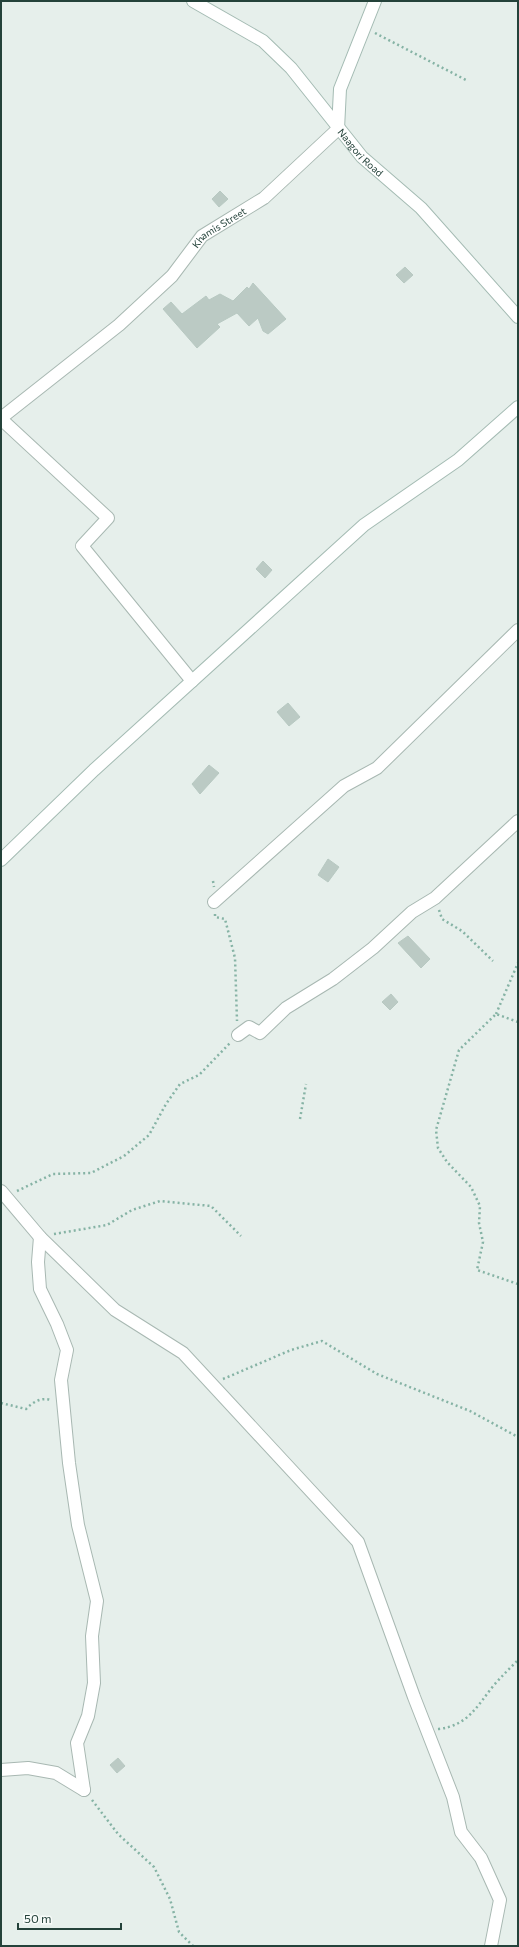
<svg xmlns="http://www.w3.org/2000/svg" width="519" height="1947" font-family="Commissioner,sans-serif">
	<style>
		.building { fill: #bbcac4; stroke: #b8c9c2 }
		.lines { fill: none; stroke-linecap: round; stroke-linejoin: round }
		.street-casing { stroke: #a8b8b2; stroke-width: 14 }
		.secondary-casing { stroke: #a4bbb3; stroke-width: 14 }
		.path { stroke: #86b3a5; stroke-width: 2.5; stroke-dasharray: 2 3; stroke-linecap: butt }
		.street { stroke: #fff; stroke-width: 12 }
		.secondary { stroke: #fff; stroke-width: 12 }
		.labels { text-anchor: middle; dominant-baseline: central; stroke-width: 3; stroke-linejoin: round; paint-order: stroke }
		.street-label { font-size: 10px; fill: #24423a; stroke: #f7fbf9 }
	</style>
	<rect width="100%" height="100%" fill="#e6efeb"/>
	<path class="building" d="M220 191 228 199 219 207 212 199Z
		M405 267 413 275 404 283 396 275Z
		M253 283 286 319 268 334 263 331 258 318 249 326 237 313 217 324 220 327 197 348 163 309 171 302 182 314 206 296 209 300 220 294 233 301 247 287 249 289Z
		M263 561 272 570 265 578 256 569Z
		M288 703 300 717 289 726 277 712Z
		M209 765 219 773 200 794 192 784Z
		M328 859 339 867 328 882 318 875Z
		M408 936 430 959 421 968 398 943Z
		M391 994 398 1002 390 1010 382 1002Z
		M118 1758 125 1766 117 1773 110 1765Z"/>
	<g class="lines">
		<g class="street-casing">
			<g id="street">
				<path id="s1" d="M1 418 119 325 172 276 202 236 264 198 338 129"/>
				<path d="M1 419 108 518 82 546 192 681"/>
				<path d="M214 902 344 786 377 768 518 630"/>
				<path d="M238 1035 249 1027 260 1033 286 1008 333 979 373 948 412 912 435 898 518 821"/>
				<path d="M1 1191 40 1237 115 1310 183 1353 358 1542 414 1697 453 1797 461 1832 481 1858 500 1900 491 1946"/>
				<path d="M40 1237 38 1262 40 1289 57 1324 67 1350 61 1380 69 1463 78 1525 97 1601 92 1636 94 1683 88 1716 77 1743 84 1790"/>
				<path d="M1 1770 28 1768 56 1773 84 1790"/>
			</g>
		</g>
		<g class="secondary-casing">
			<g id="secondary">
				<path id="s2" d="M193 1 263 41 291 68 362 157 421 208 518 317"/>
				<path d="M338 129 340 89 375 1"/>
				<path d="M1 860 94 770 364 525 458 460 518 407"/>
			</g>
		</g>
		<path class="path" d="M375 33 468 81
			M213 881 214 887
			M439 910 442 919 462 931 493 961
			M215 914V917L225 919 235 958 237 1021
			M496 1014 518 963
			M518 1022 496 1014 459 1050 436 1130 438 1148 447 1162 471 1187 480 1206 479 1223 483 1242 477 1270 518 1284
			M300 1119 306 1084
			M17 1191 53 1174 91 1173 124 1156 149 1135 166 1104 180 1084 199 1075 230 1043
			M54 1234 107 1225 132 1210 160 1201 211 1206 241 1236
			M223 1379 291 1350 322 1341 377 1374 470 1411 518 1437
			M1 1403 26 1409C33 1402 41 1397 51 1400
			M438 1729C468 1726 477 1706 494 1685 502 1676 510 1668 518 1660
			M92 1800 118 1834 154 1867 170 1899 179 1932 193 1946"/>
		<use href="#street" class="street"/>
		<use href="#secondary" class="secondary"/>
	</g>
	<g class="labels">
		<g class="street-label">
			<text stroke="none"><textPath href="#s2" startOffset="229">Naagori Road</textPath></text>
			<text stroke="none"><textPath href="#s1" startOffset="291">Khamis Street</textPath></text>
		</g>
	</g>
	<rect width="519" height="1947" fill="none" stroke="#24423a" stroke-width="4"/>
	<path d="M18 1923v6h103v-6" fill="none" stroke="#24423a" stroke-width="2"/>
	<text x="24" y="1923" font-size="12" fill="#24423a" stroke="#f7fbf9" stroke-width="3" paint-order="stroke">50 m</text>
</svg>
